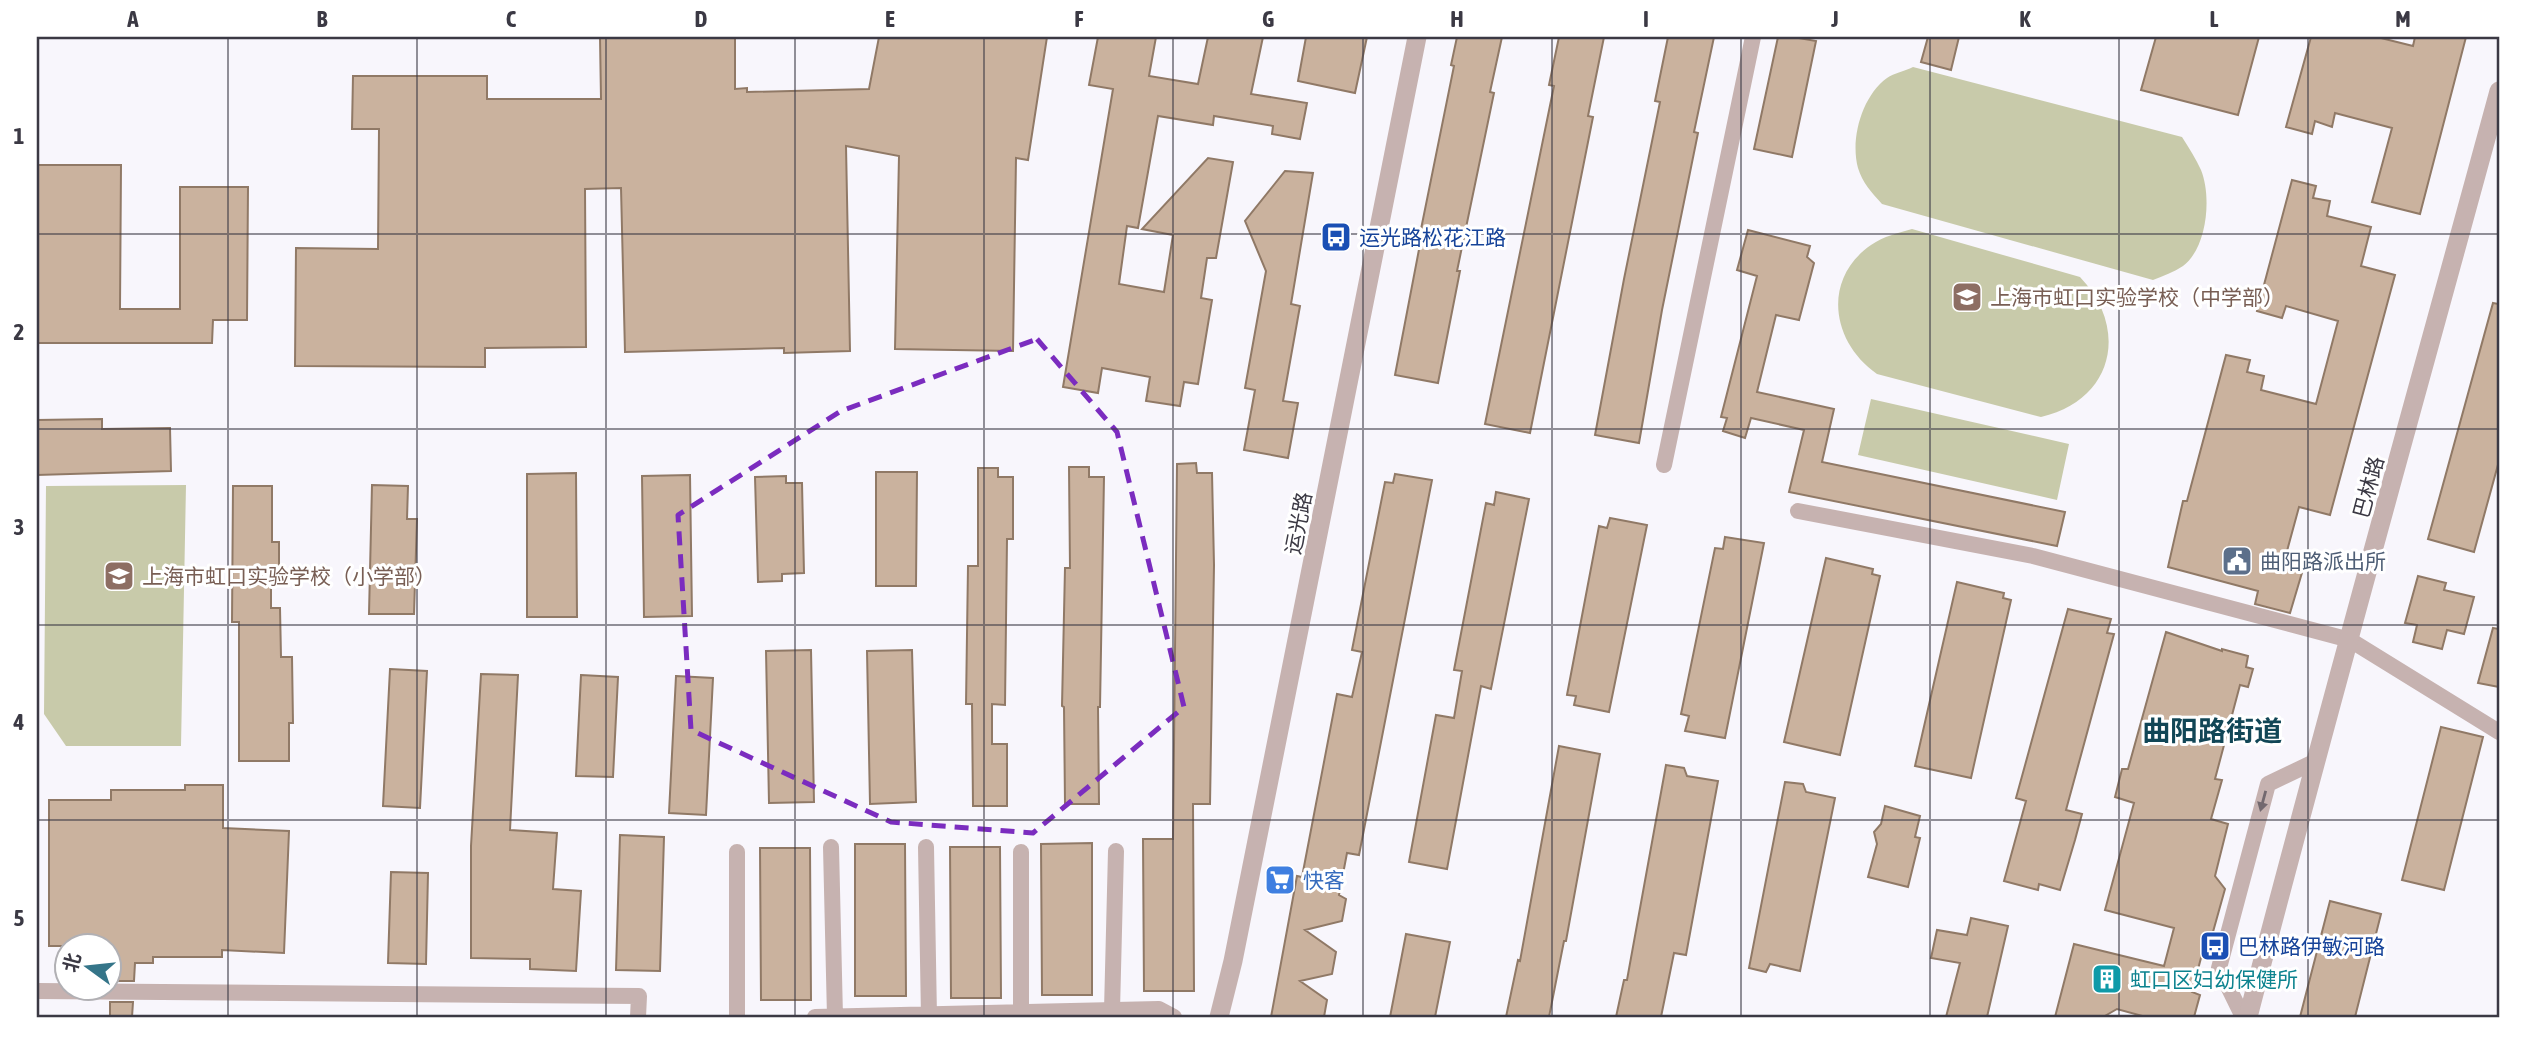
<svg xmlns="http://www.w3.org/2000/svg" width="2536" height="1054" font-family="'Asap Condensed','Noto Sans SC',sans-serif">
	<style>
		.green { fill: #c8caaa }
		.building { fill: #cab29e; stroke: #907966; stroke-width: 2 }
		.lines { fill: none; stroke-linecap: round; stroke-linejoin: round }
		.service { stroke: #c6b2b0; stroke-width: 16 }
		.minor { stroke: #c6b2b0; stroke-width: 19 }
		.tertiary { stroke: #c6b2b0; stroke-width: 19 }
		.oneway { fill: #73696f }
		.marked { fill: none; stroke: #7b2cbf; stroke-width: 5; stroke-dasharray: 14 9; stroke-linejoin: round }
		.grid { fill: none; stroke: #3b3944; stroke-width: 2; stroke-opacity: 0.55 }
		.labels { text-anchor: middle; dominant-baseline: central; stroke-width: 6; stroke-linejoin: round; paint-order: stroke }
		.transit-label { font-size: 21px; fill: #164399; stroke: #fff; text-anchor: start }
		.education-label { font-size: 21px; fill: #785e54; stroke: #fff; text-anchor: start }
		.street-label { font-size: 21px; fill: #3b3944; stroke: #fff }
		.service-label { font-size: 21px; fill: #4e5e75; stroke: #fff; text-anchor: start }
		.shop-label { font-size: 21px; fill: #366cbe; stroke: #fff; text-anchor: start }
		.culture-label { font-size: 21px; fill: #0d838f; stroke: #fff; text-anchor: start }
		.district-label { font-size: 28px; font-weight: bold; fill: #114656; stroke: #fff }
		.neatline { fill: none; stroke: #3b3944; stroke-width: 2.5 }
		.grid-label { font-size: 23px; text-anchor: middle; font-weight: bold; fill: #3b3944 }
	</style>
	<rect width="100%" height="100%" fill="#f8f6fc"/>
	<path class="green" d="M1913 67 2182 137C2189 148 2196 159 2201 170 2212 197 2207 248 2183 266 2174 272 2163 276 2153 280L1882 204C1872 193 1862 182 1858 168 1850 139 1862 96 1887 78 1894 73 1905 71 1913 67Z
		M1912 229 2080 277C2130 329 2113 401 2041 417L1877 374C1831 342 1822 279 1871 245 1884 236 1898 233 1912 229Z
		M1871 399 2069 444 2057 500 1858 455Z
		M186 485 181 746H66L44 714 46 486Z"/>
	<path class="building" d="M600 37H735V89L747 88V92L869 89 879 37H1047L1028 160 1016 158 1013 351 895 349 899 156 846 146 850 351 784 353V348L625 352 621 188 585 189 586 347 485 348V367L295 366 296 248 378 249 379 129H352L353 76H487V99H601Z
		M1098 37H1156L1149 76 1198 84 1208 37H1263L1251 94 1307 103 1300 139 1272 134 1273 126 1214 116 1213 125 1158 116 1138 228 1127 226 1119 284 1164 292 1173 235 1142 229 1208 158 1233 162 1216 258H1207L1201 298 1212 300 1198 384 1184 382 1180 406 1146 401 1150 377 1102 368 1098 393 1063 387 1113 89 1089 85Z
		M1306 37H1367L1355 93 1298 81Z
		M1457 37H1502L1490 92 1494 93 1457 271H1460L1438 383 1395 375 1421 239H1419L1454 66 1451 65Z
		M1559 37H1604L1588 116 1593 117 1530 433 1485 424 1554 86 1549 85Z
		M1668 37H1714L1694 132 1698 133 1662 310 1639 443 1595 435 1624 279 1660 102 1655 101Z
		M1778 37H1793L1816 41 1792 157 1754 149Z
		M1928 37H1959L1951 70 1921 62Z
		M2156 37H2259L2238 115 2141 90Z
		M2311 37H2377L2413 46 2415 37H2466L2420 214 2372 202 2392 128 2335 113 2332 127 2315 121 2312 134 2286 127Z
		M37 165H121L120 309H180V187H248L247 320H213L212 343H37Z
		M1285 171 1313 173 1291 304 1300 306 1283 401 1298 403 1288 458 1244 450 1255 390 1245 388 1266 271 1245 221Z
		M2292 180 2316 186 2313 198 2330 201 2327 216 2371 227 2361 266 2395 275 2330 515 2299 507 2287 551 2307 556 2290 613 2255 604 2258 591 2168 567 2183 501H2187L2226 355 2250 360 2247 372 2264 376 2261 390 2316 404 2338 321 2286 306 2282 318 2257 311Z
		M1748 230 1810 246 1807 257 1814 263 1799 320 1776 315 1757 392 1834 409 1822 462 2065 512 2057 546 1789 492 1804 430 1751 418 1745 438 1723 431 1727 418 1721 417 1757 276 1737 270Z
		M2493 303 2499 304V461L2474 552 2428 539Z
		M102 419V429L170 428 171 471 37 475V420Z
		M1196 463 1197 473H1212L1214 565 1210 804H1193L1194 991H1144L1143 839H1173L1177 464Z
		M1069 467H1089V477H1104L1100 707H1098L1099 804H1065L1064 707 1062 706 1065 568H1070Z
		M978 468H998V477H1013V539H1007L1005 705 992 704V744H1007V806H973L972 704H966L968 566H978Z
		M876 472H917L916 586H876Z
		M576 473 577 617H527V474Z
		M1395 474 1432 480 1359 855 1347 853 1339 895 1346 899 1342 921 1305 930 1336 952 1332 974 1300 981 1327 1000 1324 1017H1271L1297 876 1302 877 1337 694 1352 697 1362 652 1352 650 1385 482 1393 483Z
		M690 475 692 616 644 617 642 476Z
		M786 476V483H802L804 573 782 574V581L758 582 755 477Z
		M372 485 408 486 407 519H417L414 614H369Z
		M233 486H272V542H279V567H271V608H280L281 657H292L293 723H289V761H239V622H232Z
		M1496 492 1529 499 1491 689 1481 686 1447 869 1409 862 1436 715 1454 718 1462 671 1454 670 1486 503 1494 505Z
		M1610 518 1647 525 1609 712 1574 705 1576 696 1567 695 1599 526 1607 528Z
		M1725 537 1764 543 1725 738 1685 731 1689 716 1681 714 1715 548 1723 549Z
		M1826 558 1873 569 1872 574 1880 576 1840 755 1784 742Z
		M2418 576 2446 583 2444 590 2474 597 2464 634 2447 630 2442 649 2413 642 2417 625 2405 623Z
		M1957 582 2004 593 2003 598 2011 600 1971 778 1915 766Z
		M2068 609 2111 619 2107 633 2114 634 2066 810 2082 814 2075 840 2060 890 2039 884 2038 890 2004 881 2026 801 2016 798Z
		M2493 628 2499 629V687L2478 683Z
		M2166 632 2222 651V649L2248 656 2246 667 2253 669 2248 687 2240 685 2215 779 2222 780 2211 819 2228 824 2215 876 2225 889 2211 939H2206L2192 992 2200 995 2194 1017H2146L2117 1009 2103 1017H2055L2074 944 2164 966 2174 928 2105 910 2134 803 2115 797 2122 769H2128Z
		M811 650 814 802 769 803 766 651Z
		M912 650 916 802 870 804 867 651Z
		M390 669 427 671 420 808 383 806Z
		M481 674 518 675 510 830 557 833 553 889 581 891 576 971 530 969V959L471 958V846Z
		M581 675 618 677 613 777 576 776Z
		M676 676 713 678 706 815 669 813Z
		M2441 727 2483 737 2444 890 2402 880Z
		M1559 746 1600 754 1566 941H1564L1549 1017H1506L1518 960 1520 961Z
		M1666 765 1684 768 1687 776 1718 781 1686 955 1674 953 1661 1017H1616L1624 980H1627Z
		M1785 782 1803 784 1806 792 1835 798 1800 971 1770 964 1766 972 1749 968Z
		M185 785H223V828L289 831 284 953 222 950V957H153V963H135L134 981H110V946H49V800H111V790H185Z
		M1885 806 1920 816 1915 837 1920 838 1908 887 1868 877 1877 844 1874 832 1881 824Z
		M620 835 664 837 660 971 616 970Z
		M1092 843V995H1042L1041 844Z
		M855 844H905L906 996H855Z
		M950 847H1000L1001 998H951Z
		M760 848H810L811 1000H761Z
		M391 872 428 873 426 964 388 963Z
		M2330 901 2381 914 2355 1017H2300Z
		M1971 918 2008 926 1987 1017H1946L1960 963 1931 958 1937 930 1967 935Z
		M1406 934 1450 942 1435 1017H1390Z
		M110 1002H133L132 1017H110Z"/>
	<g class="lines">
		<path class="service" d="M1664 465 1753 37
			M1798 511 2033 556 2350 640 2499 732
			M831 847 835 1017
			M926 847 929 1017
			M37 991 639 996 638 1017
			M1112 1010 1116 851
			M737 1017V852
			M815 1017 1159 1009 1174 1017
			M1021 1017V852
			M2243 1017 2219 968 2268 784 2314 762"/>
		<path class="minor" d="M2248 1017C2328 708 2415 400 2499 91"/>
		<path class="tertiary" d="M1219 1017 1233 961 1417 37"/>
	</g>
	<defs><path id="oneway-solid" d="M-6-.8H1V-3.2L6.5 0L1 3.2V.8H-6Z" transform="scale(1.75)"/></defs>
	<use class="oneway" href="#oneway-solid" transform="translate(2263 801) rotate(105)"/>
	<path class="marked" d="M1037 339 1117 432 1184 707 1033 833 891 822 691 730 678 515 841 411Z"/>
	<path class="grid" d="M228 37V1017M417 37V1017M606 37V1017M795 37V1017M984 37V1017M1173 37V1017M1363 37V1017M1552 37V1017M1741 37V1017M1930 37V1017M2119 37V1017M2308 37V1017M37 234H2499M37 429H2499M37 625H2499M37 820H2499"/>
	<defs>
		<g id="bus-square" transform="scale(1.575)"><rect x="-9" y="-9" width="18" height="18" rx="4" fill="#1a4fb4" stroke="#fff"/><path d="M-5-6H5V4H4V6H2V4H-2V6H-4V4H-5ZM-3.5-4V0h7V-4ZM-3.5 1.2v1.5H-2V1.2ZM2 1.2v1.5H3.5V1.2Z" fill="#fff"/></g>
		<g id="school-square" transform="scale(1.575)"><rect x="-9" y="-9" width="18" height="18" rx="4" fill="#8d6e63" stroke="#fff"/><path d="M0-5L7-2L0 1L-7-2ZM-4 1L0 2.5L4 1V4Q0 6-4 4Z" fill="#fff"/></g>
		<g id="civic-square" transform="scale(1.575)"><rect x="-9" y="-9" width="18" height="18" rx="4" fill="#5c6f8a" stroke="#fff"/><path d="M-.6-6.5H3V-4.5H.6V-3L4-1V1h2V6H-6V1h2V-1L-.6-3ZM-1.2 2.5V6h2.4V2.5Z" fill="#fff"/></g>
		<g id="supermarket-square" transform="scale(1.575)"><rect x="-9" y="-9" width="18" height="18" rx="4" fill="#3f7fe0" stroke="#fff"/><path d="M-6-5.5h2.5l.6 2H6L4.5 2H-2.5L-4.4-4H-6ZM-1.5 3.2a1.3 1.3 0 1 0 .1 0ZM3 3.2a1.3 1.3 0 1 0 .1 0Z" fill="#fff"/></g>
		<g id="building-square" transform="scale(1.575)"><rect x="-9" y="-9" width="18" height="18" rx="4" fill="#0f9aa8" stroke="#fff"/><path d="M-4-6H4V6H1V3H-1V6H-4ZM-2.5-4.3h1.7v1.8h-1.7ZM.8-4.3h1.7v1.8H.8ZM-2.5-1h1.7V.8h-1.7ZM.8-1h1.7V.8H.8Z" fill="#fff"/></g>
	</defs>
	<g fill-rule="evenodd">
		<use href="#bus-square" x="1336" y="237"/>
		<use href="#school-square" x="1967" y="297"/>
		<use href="#civic-square" x="2237" y="561"/>
		<use href="#school-square" x="119" y="576"/>
		<use href="#supermarket-square" x="1280" y="880"/>
		<use href="#bus-square" x="2215" y="946"/>
		<use href="#building-square" x="2107" y="979"/>
	</g>
	<g class="labels">
		<g class="transit-label">
			<text x="1359" y="237">运光路松花江路</text>
			<text x="2238" y="946">巴林路伊敏河路</text>
		</g>
		<g class="education-label">
			<text x="1990" y="297">上海市虹口实验学校（中学部）</text>
			<text x="142" y="576">上海市虹口实验学校（小学部）</text>
		</g>
		<g class="street-label">
			<text transform="translate(2368 487) rotate(-75)">巴林路</text>
			<text transform="translate(1298 523) rotate(-79)">运光路</text>
		</g>
		<g class="service-label">
			<text x="2260" y="561">曲阳路派出所</text>
		</g>
		<g class="shop-label">
			<text x="1303" y="880">快客</text>
		</g>
		<g class="culture-label">
			<text x="2130" y="979">虹口区妇幼保健所</text>
		</g>
		<g class="district-label">
			<text x="2212" y="731">曲阳路街道</text>
		</g>
	</g>
	<rect width="2536" height="1054" fill="none" stroke="#ffffff" stroke-width="77"/>
	<g transform="translate(88 967) rotate(285)"><circle r="33" fill="#ffffff" stroke="#b1b0b4" stroke-width="2"/>
	<path d="M0-5L12 26L0 18L-12 26Z" fill="#357589"/>
	<text y="-10" font-size="19" font-weight="bold" text-anchor="middle" fill="#3b3944">北</text>
	</g>
	<rect x="38" y="38" width="2460" height="978" class="neatline"/>
	<g class="grid-label">
		<text x="133" y="27">A</text>
		<text x="322" y="27">B</text>
		<text x="511" y="27">C</text>
		<text x="701" y="27">D</text>
		<text x="890" y="27">E</text>
		<text x="1079" y="27">F</text>
		<text x="1268" y="27">G</text>
		<text x="1457" y="27">H</text>
		<text x="1646" y="27">I</text>
		<text x="1835" y="27">J</text>
		<text x="2025" y="27">K</text>
		<text x="2214" y="27">L</text>
		<text x="2403" y="27">M</text>
		<text x="19" y="144">1</text>
		<text x="19" y="340">2</text>
		<text x="19" y="535">3</text>
		<text x="19" y="730">4</text>
		<text x="19" y="926">5</text>
	</g>
</svg>
